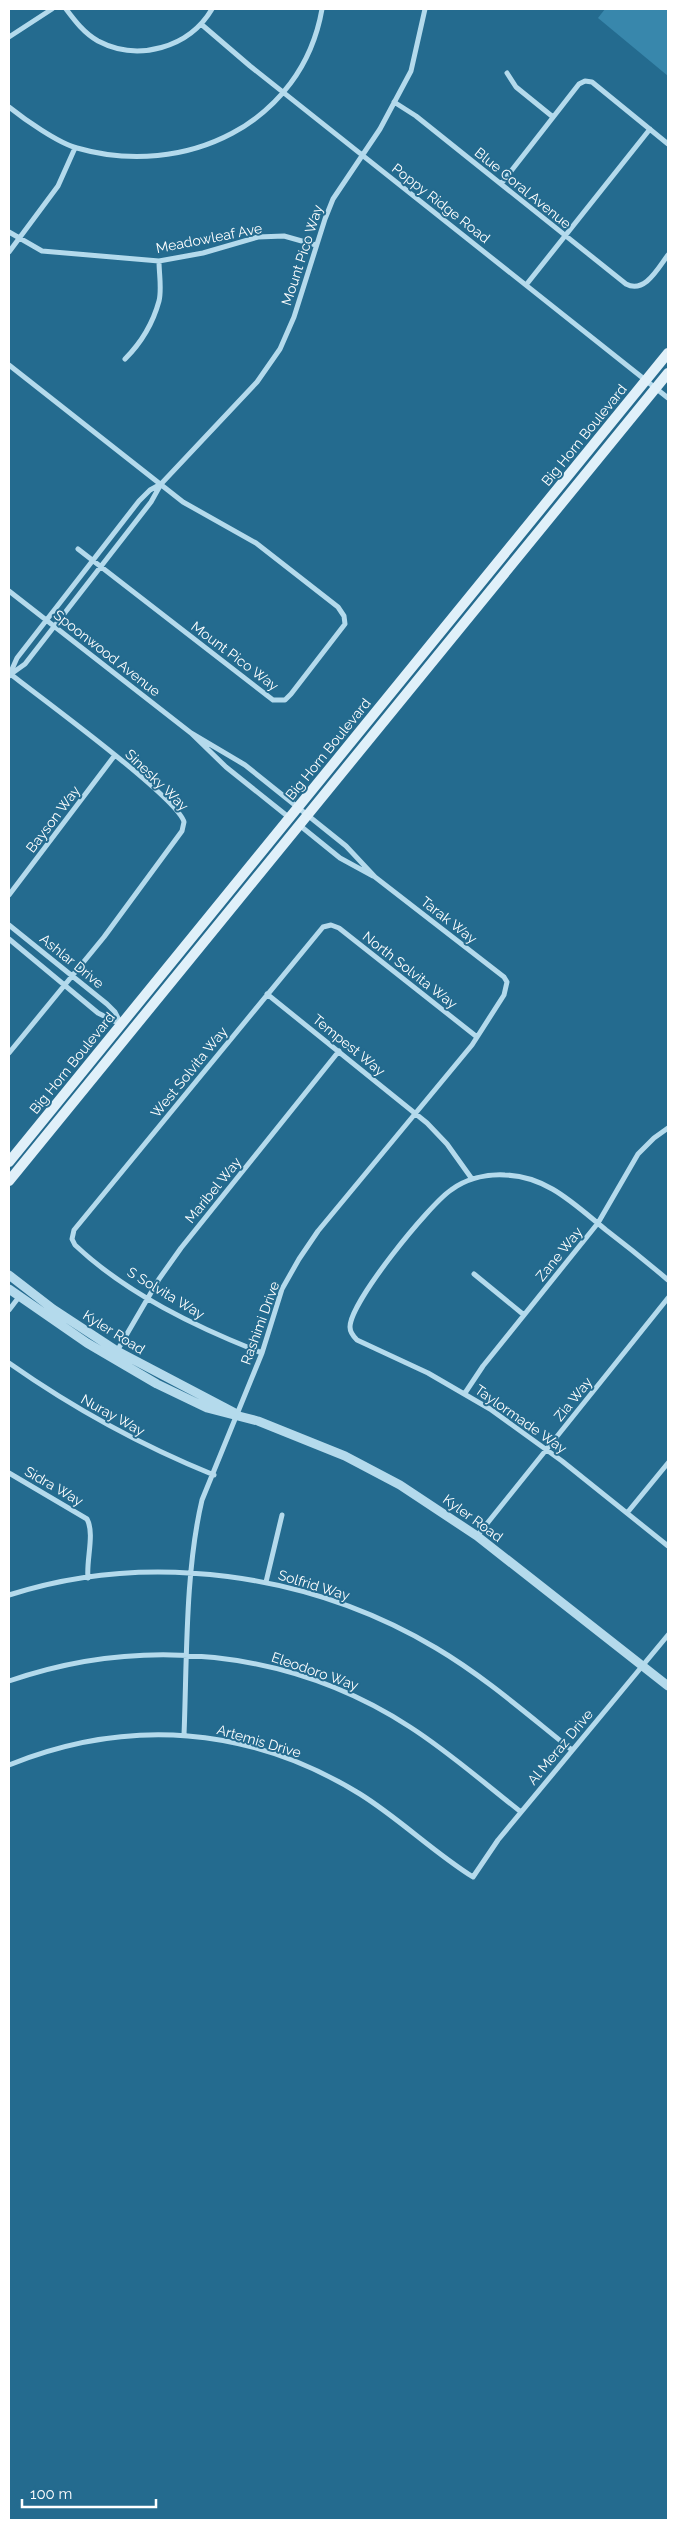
<svg xmlns="http://www.w3.org/2000/svg" width="677" height="2529" font-family="Raleway,sans-serif">
	<style>
		.green { fill: #3887ac }
		.lines { fill: none; stroke-linecap: round; stroke-linejoin: round }
		.minor { stroke: #b4daec; stroke-width: 5 }
		.tertiary { stroke: #b4daec; stroke-width: 9 }
		.secondary { stroke: #e0f0f9; stroke-width: 10 }
		.labels { text-anchor: middle; dominant-baseline: central; stroke-width: 4; stroke-linejoin: round; paint-order: stroke }
		.street-label { font-size: 14px; fill: #fff; stroke: #246b8f }
	</style>
	<rect width="100%" height="100%" fill="#246b8f"/>
	<path class="green" d="M605 9H668V76L598 18Z"/>
	<g class="lines">
		<path class="minor" d="M66 9C75 21 84 33 98 41 138 62 189 48 212 9
			M201 24 250 66 668 398
			M9 37 52 9
			M507 73 516 87 553 117
			M394 102 416 116 626 284C645 294 658 268 668 255
			M9 107C24 119 58 143 77 148 184 179 302 124 322 9
			M501 184 579 84 585 81 592 82 668 144
			M9 232 42 251 159 261 203 253 258 237 284 236 316 245
			M9 252 58 186 75 148
			M526 285 650 129
			M125 359C140 344 153 323 159 301 162 289 159 274 159 261
			M9 365 183 502 256 543 338 607 344 616 345 624 291 694 285 700H273L78 549
			M9 591 191 733 226 767 291 819
			M11 674 25 664 151 502 161 484 257 382 280 349 294 317 325 219 333 199 380 129 411 71 425 9
			M9 676 17 658 139 501 150 490 161 484
			M298 824 340 858 373 876
			M9 895 115 755
			M9 925 107 1004 115 1012 121 1024
			M9 939 98 1013 120 1024
			M267 994 427 1123 447 1144 472 1179
			M9 1053 104 937 182 831 184 822C178 798 37 695 9 673
			M474 1274 524 1315
			M668 1280C648 1263 627 1246 606 1230 575 1205 547 1176 505 1175 486 1174 466 1179 451 1190 429 1205 350 1302 350 1327 350 1332 353 1336 357 1340L428 1373 490 1409 562 1461 668 1546
			M9 1310 19 1297
			M117 1351 159 1279 181 1248 339 1051
			M262 1353C196 1327 127 1294 75 1245L72 1239 74 1230 323 927 331 925 339 928 477 1037
			M9 1363C73 1408 140 1445 214 1475
			M465 1393 483 1366 598 1223 638 1154 654 1138 668 1128
			M9 1473 87 1519C95 1534 86 1560 88 1578
			M627 1513 668 1463
			M477 1536 668 1298
			M266 1582 282 1515
			M9 1595C149 1550 310 1573 436 1648 485 1677 528 1715 572 1750
			M9 1681C142 1635 290 1649 410 1727 449 1752 484 1783 521 1812
			M184 1735C187 1660 185 1572 202 1500L262 1353 282 1289 299 1259 318 1231 472 1045 504 995 507 982 504 977 375 877 346 846 245 765 191 733
			M9 1765C128 1717 250 1726 360 1794 400 1819 433 1852 473 1877L498 1840 668 1635"/>
		<path class="tertiary" d="M9 1275 53 1309 117 1351 235 1413
			M9 1289 87 1343 157 1384 207 1408 258 1421 345 1456 400 1485 477 1536 668 1686"/>
		<path class="secondary" d="M9 1162 668 353
			M9 1181 668 373"/>
	</g>
	<g class="labels">
		<g class="street-label">
			<text transform="translate(523 188) rotate(39)">Blue Coral Avenue</text>
			<text transform="translate(441 203) rotate(38)">Poppy Ridge Road</text>
			<text transform="translate(209 238) rotate(-11)">Meadowleaf Ave</text>
			<text transform="translate(302 255) rotate(-72)">Mount Pico Way</text>
			<text transform="translate(584 435) rotate(-51)">Big Horn Boulevard</text>
			<text transform="translate(107 653) rotate(38)">Spoonwood Avenue</text>
			<text transform="translate(235 656) rotate(37)">Mount Pico Way</text>
			<text transform="translate(328 749) rotate(-51)">Big Horn Boulevard</text>
			<text transform="translate(157 780) rotate(44)">Sinesky Way</text>
			<text transform="translate(53 819) rotate(-53)">Bayson Way</text>
			<text transform="translate(449 920) rotate(38)">Tarak Way</text>
			<text transform="translate(72 961) rotate(39)">Ashlar Drive</text>
			<text transform="translate(410 970) rotate(38)">North Solvita Way</text>
			<text transform="translate(349 1045) rotate(39)">Tempest Way</text>
			<text transform="translate(72 1063) rotate(-51)">Big Horn Boulevard</text>
			<text transform="translate(189 1072) rotate(-51)">West Solvita Way</text>
			<text transform="translate(213 1190) rotate(-51)">Maribel Way</text>
			<text transform="translate(559 1254) rotate(-51)">Zane Way</text>
			<text transform="translate(166 1293) rotate(31)">S Solvita Way</text>
			<text transform="translate(260 1323) rotate(-70)">Rashimi Drive</text>
			<text transform="translate(114 1332) rotate(32)">Kyler Road</text>
			<text transform="translate(573 1399) rotate(-51)">Zia Way</text>
			<text transform="translate(113 1415) rotate(29)">Nuray Way</text>
			<text transform="translate(521 1419) rotate(35)">Taylormade Way</text>
			<text transform="translate(54 1486) rotate(30)">Sidra Way</text>
			<text transform="translate(473 1518) rotate(36)">Kyler Road</text>
			<text transform="translate(314 1585) rotate(17)">Solfrid Way</text>
			<text transform="translate(315 1671) rotate(19)">Eleodoro Way</text>
			<text transform="translate(259 1741) rotate(16)">Artemis Drive</text>
			<text transform="translate(560 1747) rotate(-50)">Al Meraz Drive</text>
		</g>
	</g>
	<rect width="677" height="2529" fill="none" stroke="#ffffff" stroke-width="20"/>
	<path d="M22 2499v8h134v-8" fill="none" stroke="#ffffff" stroke-width="2.5"/>
	<text x="30" y="2499" font-size="15" fill="#ffffff" stroke="#246b8f" stroke-width="4" paint-order="stroke">100 m</text>
</svg>
